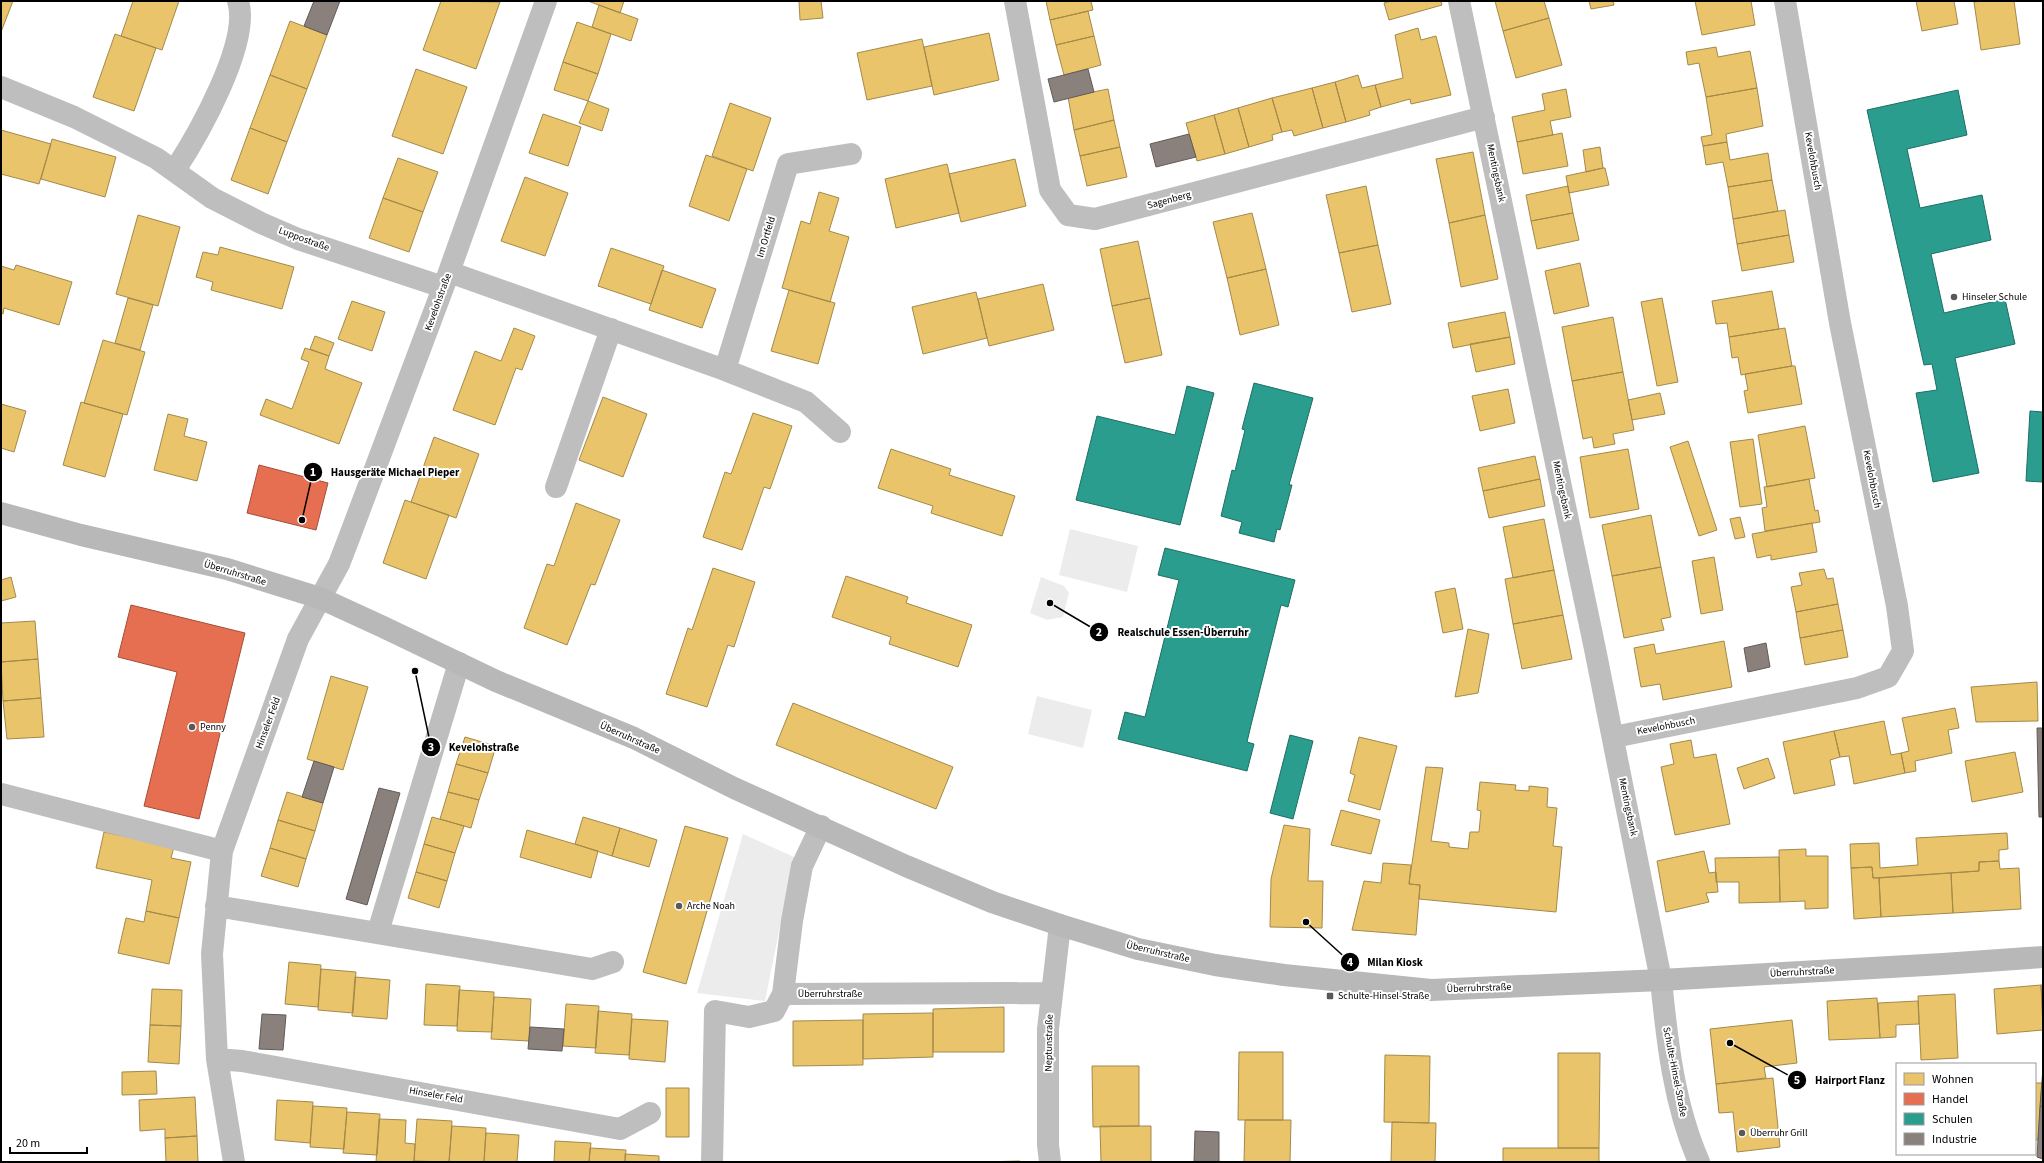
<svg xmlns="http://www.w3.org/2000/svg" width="2044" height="1163" font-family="'Source Sans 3',sans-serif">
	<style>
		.green { fill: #ececec }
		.homes { fill: #e9c46a; stroke: #a3894a }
		.shops { fill: #e76f51; stroke: #a24e39 }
		.schools { fill: #2a9d8f; stroke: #1d6e64 }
		.industry { fill: #8a817c; stroke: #615a57 }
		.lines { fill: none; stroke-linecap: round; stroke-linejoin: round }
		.minor { stroke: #bebebe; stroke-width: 22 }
		.tertiary { stroke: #bebebe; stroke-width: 22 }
		.secondary { stroke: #b8b8b8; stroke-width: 22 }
		.poi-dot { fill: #595959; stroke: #fff; stroke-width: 1.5 }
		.labels { text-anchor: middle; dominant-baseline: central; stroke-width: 4; stroke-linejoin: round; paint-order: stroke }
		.street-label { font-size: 10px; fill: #000; stroke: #fff }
		.poi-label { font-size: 10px; fill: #000; stroke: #fff; text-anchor: start }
		.leader { fill: none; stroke: #000; stroke-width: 1.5 }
		.callout-dot { fill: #000; stroke: #fff; stroke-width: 1.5 }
		.mark-label { font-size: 12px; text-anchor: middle; font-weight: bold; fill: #fff }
		.callout-label { font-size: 11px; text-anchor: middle; font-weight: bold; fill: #000; stroke: #fff; stroke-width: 4; stroke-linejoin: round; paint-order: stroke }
	</style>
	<rect width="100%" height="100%" fill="#fff"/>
	<path class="green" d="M1070 529 1138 546 1127 592 1059 575Z
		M1041 577 1064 586 1069 593 1063 617 1047 620 1030 613Z
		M1037 696 1092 710 1083 748 1028 734Z
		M743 834 794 857 765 1001 697 993Z"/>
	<path class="homes" d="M1 1H13L1 32Z
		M133 1H179L162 50 121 36Z
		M441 1 500 2 476 69 423 50Z
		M588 1H624L620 13Z
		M799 1H821L823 18 800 20Z
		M1046 1H1091L1093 10 1050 20Z
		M1391 1H1441L1442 5 1389 20 1384 3Z
		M1495 1H1544L1549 18 1503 31Z
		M1589 1H1613L1614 5 1591 9Z
		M1695 1H1751L1755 25 1702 35Z
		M1916 1H1954L1958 24 1922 31Z
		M1983 1H2014L2020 44 1981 50 1974 2Z
		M599 5 638 19 631 41 592 27Z
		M1088 11 1094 36 1056 45 1050 20Z
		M1549 18 1562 65 1516 78 1503 31Z
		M290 21 327 35 307 89 270 75Z
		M577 22 611 34 598 74 563 62Z
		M1418 28 1421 40 1436 36 1451 95 1411 104 1410 99 1381 107 1375 85 1403 78 1395 35Z
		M989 33 999 80 934 95 924 47Z
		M115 34 156 48 134 111 93 97Z
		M1094 36 1101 65 1064 75 1056 45Z
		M922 39 932 86 867 100 857 53Z
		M1716 47 1718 57 1750 51 1757 88 1706 97 1699 63 1688 65 1686 52Z
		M563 62 598 74 588 101 554 90Z
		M416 69 467 87 443 154 392 136Z
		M270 75 307 89 287 142 250 128Z
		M1358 75 1362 88 1375 85 1381 107 1369 111 1370 115 1346 122 1335 82Z
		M1335 82 1346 122 1323 128 1312 88Z
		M1312 88 1323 128 1294 136 1292 130 1282 132 1272 98Z
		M1757 88 1763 126 1726 134 1727 142 1703 146 1701 137 1712 135 1706 97Z
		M1108 89 1114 120 1074 130 1068 97Z
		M1566 89 1571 117 1550 121 1553 135 1517 142 1512 117 1545 110 1542 94Z
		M1272 98 1282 132 1272 135 1273 140 1249 147 1238 108Z
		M588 101 609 109 602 131 579 123Z
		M730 103 771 118 753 171 712 156Z
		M1238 108 1249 147 1225 154 1214 115Z
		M543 114 581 127 568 166 529 153Z
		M1214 115 1225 154 1197 161 1186 123Z
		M1114 120 1120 147 1080 156 1074 130Z
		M250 128 287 142 268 194 231 180Z
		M1 130 51 144 39 184 1 174Z
		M1562 133 1568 166 1523 174 1517 142Z
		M52 139 116 157 105 197 41 179Z
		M1727 142 1730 160 1768 153 1772 180 1728 187 1723 162 1706 165 1703 146Z
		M1120 147 1127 177 1087 186 1080 156Z
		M1600 147 1603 168 1586 172 1583 150Z
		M1473 152 1485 215 1449 223 1436 159Z
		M706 155 747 169 729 221 689 206Z
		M398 158 438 172 423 212 383 198Z
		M1015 159 1026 206 961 222 949 174Z
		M947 164 959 213 896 228 885 179Z
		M1603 168H1605L1609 185 1569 193 1566 176Z
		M525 177 568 193 545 256 501 241Z
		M1772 180 1778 211 1733 219 1728 187Z
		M1366 186 1378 245 1339 253 1326 195Z
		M1568 186 1573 213 1531 221 1526 195Z
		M819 192 839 198 829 231 849 237 830 302 782 288 801 221 810 224Z
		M383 198 423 212 409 252 369 238Z
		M1785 210 1789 235 1737 244 1733 219Z
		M1252 213 1266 269 1227 278 1213 222Z
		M1573 213 1579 240 1537 249 1531 221Z
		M138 215 180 227 158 306 116 294Z
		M1485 215 1498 279 1461 287 1449 223Z
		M1789 235 1794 262 1742 271 1737 244Z
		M1138 241 1150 298 1112 306 1100 249Z
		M1378 245 1391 304 1352 312 1339 253Z
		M220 247 294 267 282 309 211 290 213 282 196 277 203 252 218 255Z
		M611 248 664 266 651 304 598 286Z
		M1580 263 1589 306 1554 314 1545 271Z
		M16 265 72 282 59 325 4 308 3 314 1 313V266L14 270Z
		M1266 269 1279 325 1240 335 1227 278Z
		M662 270 716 289 702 328 649 310Z
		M1043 284 1054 330 989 346 978 299Z
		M789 290 835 303 818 364 771 351Z
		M1772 291 1779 329 1729 337 1727 323 1716 324 1712 301Z
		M976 292 987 338 923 354 912 307Z
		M128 298 153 305 140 350 115 343Z
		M1150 298 1162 355 1125 363 1112 306Z
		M1662 298 1678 382 1657 386 1641 302Z
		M352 301 385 312 372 351 338 339Z
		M1505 312 1510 337 1453 348 1448 323Z
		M1613 317 1623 372 1572 381 1562 327Z
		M514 328 535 336 522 370 516 368 495 425 453 410 475 351 501 361Z
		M1785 328 1792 366 1741 375 1738 357 1732 358 1729 337Z
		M315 336 334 343 329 356 310 349Z
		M1510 337 1515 364 1476 372 1470 344Z
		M103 340 145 352 127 415 84 403Z
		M305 348 329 356 325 369 362 383 339 444 260 415 266 399 292 409 309 362 301 359Z
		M1792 366H1795L1802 404 1748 413 1744 391 1748 390 1745 374Z
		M1623 372 1634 430 1613 434 1615 444 1594 448 1592 437 1583 439 1572 381Z
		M1508 389 1515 423 1480 431 1472 396Z
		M1660 393 1665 414 1632 420 1628 400Z
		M603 397 647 414 623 477 579 460Z
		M81 402 123 414 105 477 63 465Z
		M1 404 26 411 14 452 1 448Z
		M753 413 792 426 770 489 764 487 742 550 703 537 725 472 731 474Z
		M168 414 188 419 184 436 207 442 197 481 154 470Z
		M1805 426 1815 478 1767 487 1758 435Z
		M434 437 479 454 456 518 411 502Z
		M1753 439 1762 504 1740 507 1730 442Z
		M1688 441 1717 530 1699 536 1670 447Z
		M891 449 951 469 949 475 1015 496 1002 536 931 513 933 506 878 488Z
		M1628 449 1639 509 1590 518 1580 457Z
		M1535 456 1540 479 1483 491 1478 468Z
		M1540 479 1545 506 1489 518 1483 491Z
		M1809 479 1815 511 1818 510 1820 522 1765 531 1762 508 1767 507 1764 487Z
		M405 500 449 515 426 579 383 563Z
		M576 503 620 520 595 585 591 584 567 645 524 628 547 564 554 566Z
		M1651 515 1661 567 1612 576 1602 525Z
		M1740 517 1745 537 1735 539 1730 519Z
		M1544 519 1554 570 1513 578 1503 527Z
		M1812 523 1817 552 1771 560V555L1757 558 1752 534Z
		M1714 557 1723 610 1701 614 1692 561Z
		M1661 567 1671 617 1661 619 1664 630 1624 638 1612 576Z
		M713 568 755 582 734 647 728 645 707 707 666 694 688 628 692 630Z
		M1824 569 1827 579 1833 578 1838 604 1796 612 1791 587 1802 585 1799 573Z
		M1554 570 1563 615 1513 624 1505 579Z
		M846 576 908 597 906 603 972 625 958 667 889 644 891 637 832 617Z
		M11 577 16 597 1 601V580Z
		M1455 588 1463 629 1443 633 1435 592Z
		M1838 604 1843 630 1800 638 1796 612Z
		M1563 615 1572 659 1522 669 1513 624Z
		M35 621 38 659 1 662V623Z
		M1468 629 1489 634 1478 693 1455 697Z
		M1843 630 1848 657 1805 665 1800 638Z
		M1724 641 1732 687 1663 700 1660 684 1641 687 1634 648 1654 644 1656 654Z
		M38 659 41 698 3 701 1 662Z
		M331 676 368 687 343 770 307 759Z
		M2037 682 2038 721 1976 722 1971 687Z
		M41 698 44 737 7 739 3 701Z
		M793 703 953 767 936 809 776 745Z
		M1955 708 1959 728 1948 730 1952 753 1915 761 1916 771 1905 773 1901 753 1909 751 1902 718Z
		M1884 721 1891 755 1901 753 1905 773 1854 784 1849 756 1840 757 1834 731Z
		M1834 731 1840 757 1830 760 1835 785 1794 794 1783 742Z
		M465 737 496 746 488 773 456 764Z
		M1359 737 1397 746 1380 810 1348 801 1355 775 1350 773Z
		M1691 740 1694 758 1716 754 1730 824 1675 835 1661 767 1674 764 1670 744Z
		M2015 752 2023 792 1972 802 1965 761Z
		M1768 758 1775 778 1744 789 1737 768Z
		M456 764 488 773 479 800 448 792Z
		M1426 767 1443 768 1431 841 1449 843V847L1468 849 1470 832H1479L1481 811 1477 810 1480 782 1516 785 1515 790 1529 791V786L1548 788 1547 807 1557 808 1553 846 1562 847 1556 912 1419 899 1420 885 1409 884Z
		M287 792 323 803 315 831 278 820Z
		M448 792 479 800 471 828 440 819Z
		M1341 810 1380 820 1371 854 1331 845Z
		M432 817 464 826 455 853 424 844Z
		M583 817 620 828 612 856 575 844Z
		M278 820 315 831 306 859 270 848Z
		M1284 825 1310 829 1308 881H1323L1322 928 1270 927 1271 879Z
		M685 826 728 838 686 984 643 972Z
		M620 828 657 840 649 867 612 856Z
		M527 830 598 851 591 878 520 857Z
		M104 832 174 847 171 858 191 862 179 918 146 911 152 880 96 868Z
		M2007 833 2008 849 1999 850V861L1979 862V871L1873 878 1872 867 1851 868 1850 844 1879 843 1880 868 1918 865 1916 838Z
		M424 844 455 853 447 881 416 872Z
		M270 848 306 859 298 887 261 876Z
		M1806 849V856H1828V908L1805 909V901L1780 902 1779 850Z
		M1704 851 1709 873 1716 872 1718 892 1706 893 1709 902 1666 912 1657 861Z
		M1779 857 1780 902 1739 903V882H1716L1715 858Z
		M1999 861 2000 869 2019 868 2021 909 1953 913 1951 873 1979 871V862Z
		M1383 863 1411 865 1409 884 1420 885 1416 935 1352 930 1364 881 1381 883Z
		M1872 867 1873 878H1879L1881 917 1854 919 1851 868Z
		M416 872 447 881 439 908 408 898Z
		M1951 873 1953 913 1881 917 1879 878Z
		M146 911 179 918 169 964 118 953 126 918 144 922Z
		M289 962 321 965 318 1007 285 1004Z
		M321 969 356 972 353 1013 318 1010Z
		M355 977 390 980 387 1019 352 1016Z
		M426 984 460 986 457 1026 424 1025Z
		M2041 985 2043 1030 1997 1034 1994 989Z
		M2041 985H2043V1018Z
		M152 989 182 990 181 1026 150 1025Z
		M459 990 494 992 492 1032 457 1031Z
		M1955 994 1958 1058 1921 1060 1918 996Z
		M494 997 531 999 529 1041 491 1039Z
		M1877 998 1880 1038 1829 1040 1827 1001Z
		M1918 1001 1919 1024 1896 1025V1037L1880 1038 1878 1003Z
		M566 1004 599 1006 596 1048 563 1046Z
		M1004 1007V1052H933V1009Z
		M598 1011 632 1014 629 1055 595 1053Z
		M933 1013V1057L863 1059V1014Z
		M632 1019 668 1021 665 1062 629 1059Z
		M863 1020V1065L793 1066V1021Z
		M1792 1020 1797 1063 1764 1067 1766 1078 1716 1084 1710 1029Z
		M150 1025 181 1026 179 1064 148 1062Z
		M1239 1052H1283V1120H1238Z
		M1558 1053H1600L1599 1148H1558Z
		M1385 1055 1430 1056 1429 1123 1384 1122Z
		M1092 1066H1139V1126L1093 1127Z
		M156 1071 157 1094 122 1095V1072Z
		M1773 1078 1780 1147 1737 1152 1733 1112 1719 1113 1716 1084Z
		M2035 1083H2042L2038 1140H2035Z
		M666 1088H689V1137H666Z
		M195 1097 197 1136 165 1138V1129L140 1131 139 1100Z
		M277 1100 313 1102 310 1143 275 1140Z
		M313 1106 347 1108 344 1149 310 1147Z
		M347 1112 380 1114 377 1155 343 1153Z
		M379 1119 406 1120 405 1143 415 1144 414 1162H376Z
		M417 1119 452 1121 449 1162 414 1161Z
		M1245 1120H1291L1290 1162H1244Z
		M1392 1122 1436 1123 1435 1162H1391Z
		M452 1126 486 1128 484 1162H449Z
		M1100 1126H1151V1162H1101Z
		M486 1133 519 1135 517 1162H484Z
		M197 1136 198 1162H166L165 1138Z
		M555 1141 591 1143 589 1162H554Z
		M590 1148 626 1150 625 1162H589Z
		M1503 1148H1599V1162H1503Z
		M625 1154 659 1156V1162H625Z
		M1020 1161V1162H953H981Z"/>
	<path class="shops" d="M259 465 328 483 316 530 247 513Z
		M131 605 245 633 199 819 144 806 177 672 118 657Z"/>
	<path class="schools" d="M1958 90 1967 135 1907 149 1920 208 1982 195 1991 240 1931 254 1944 313 2005 299 2015 344 1955 358 1979 473 1933 482 1916 393 1937 390 1932 364 1924 365 1867 110Z
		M1254 383 1313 398 1289 485H1292L1280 530 1277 529 1274 542 1239 533 1242 522 1221 516 1232 470 1235 471 1245 430 1242 429Z
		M1187 386 1214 393 1180 525 1076 500 1097 416 1175 435Z
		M2030 411 2043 412V482L2026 481Z
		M1165 548 1295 580 1288 607 1281 605 1251 725 1247 742 1254 744 1247 771 1118 739 1125 712 1145 717 1179 580 1158 575Z
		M1290 735 1313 741 1293 819 1270 813Z"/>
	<path class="industry" d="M314 1H340L327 35 304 26Z
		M1088 69 1094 92 1054 102 1048 79Z
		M1189 134 1196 157 1156 167 1150 144Z
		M1766 643 1770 667 1748 672 1744 648Z
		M2037 728H2043V817H2039Z
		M314 761 334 767 323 803 302 797Z
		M379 788 400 793 367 905 346 899Z
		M262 1014 286 1015 283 1050 259 1049Z
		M530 1027 564 1029 562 1051 528 1049Z
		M2043 1068V1107L2040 1106Z
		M2040 1106 2043 1107V1159L2037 1157Z
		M1195 1131 1219 1132V1162H1194Z"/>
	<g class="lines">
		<path class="minor" d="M1015 1 1050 190 1068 215 1095 219 1484 117
			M1459 1 1595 649 1661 980
			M1 87 74 117 156 158 212 198 261 223 298 239 443 287
			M175 170C198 135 251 42 238 1
			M449 272 725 370 806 402 840 432
			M725 370 788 164 851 154
			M556 487 611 329
			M1614 737 1857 688 1888 677 1903 651 1897 606 1840 323 1785 1
			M1 794 222 851
			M821 826 802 866 792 921 783 994 1051 993
			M216 906 592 969 613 962
			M378 932 459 663
			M217 1059 242 1061 620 1129 650 1113
			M234 1162 217 1059 212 954 222 851 298 639 339 564 349 538 449 272 546 1
			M712 1162 715 1011 749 1017 774 1011 783 994
			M1050 1162 1048 1145V1029L1060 925"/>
		<path class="tertiary" d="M1661 980C1667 1041 1674 1105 1699 1162"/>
		<path class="secondary" d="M1 513 81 535 227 569 320 598 381 626 496 681 634 738 734 788 906 866 992 902 1060 925 1138 949 1215 965 1284 975 1431 990 1661 980 1943 964 2043 957"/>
	</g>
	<g class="poi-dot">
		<circle cx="1954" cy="297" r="4"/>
		<circle cx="192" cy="727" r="4"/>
		<circle cx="679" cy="906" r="4"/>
		<rect x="1326" y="992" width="8" height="8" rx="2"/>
		<circle cx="1742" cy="1133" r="4"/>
	</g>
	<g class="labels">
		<g class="street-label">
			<text transform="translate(1813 161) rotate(80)">Kevelohbusch</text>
			<text transform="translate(1496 173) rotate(78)">Mentingsbank</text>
			<text transform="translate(1169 200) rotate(-15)">Sagenberg</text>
			<text transform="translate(766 237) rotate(-73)">Im Ortfeld</text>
			<text transform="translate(304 239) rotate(20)">Luppostraße</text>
			<text transform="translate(438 302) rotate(-70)">Kevelohstraße</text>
			<text transform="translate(1872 479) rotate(79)">Kevelohbusch</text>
			<text transform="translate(1562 490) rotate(78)">Mentingsbank</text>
			<text transform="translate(235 573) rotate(17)">Überruhrstraße</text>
			<text transform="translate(268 723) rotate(-70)">Hinseler Feld</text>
			<text transform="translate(1666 726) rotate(-11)">Kevelohbusch</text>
			<text transform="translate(630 738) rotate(24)">Überruhrstraße</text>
			<text transform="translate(1628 807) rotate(78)">Mentingsbank</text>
			<text transform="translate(1158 952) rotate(13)">Überruhrstraße</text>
			<text transform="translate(1802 972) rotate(-3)">Überruhrstraße</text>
			<text transform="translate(1479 988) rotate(-2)">Überruhrstraße</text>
			<text x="830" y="994">Überruhrstraße</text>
			<text transform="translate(1049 1043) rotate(-89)">Neptunstraße</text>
			<text transform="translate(1675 1072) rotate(79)">Schulte-Hinsel-Straße</text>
			<text transform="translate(436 1095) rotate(10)">Hinseler Feld</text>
		</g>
		<g class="poi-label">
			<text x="1962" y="297">Hinseler Schule</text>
			<text x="200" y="727">Penny</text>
			<text x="687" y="906">Arche Noah</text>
			<text x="1338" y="996">Schulte-Hinsel-Straße</text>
			<text x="1750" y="1133">Überruhr Grill</text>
		</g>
	</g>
	<path class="leader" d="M302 520L313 472M1050 603L1099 632M415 671L431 747M1306 922L1350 962M1730 1043L1797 1080"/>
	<g class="callout-dot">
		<circle cx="302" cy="520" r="4"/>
		<circle cx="1050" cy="603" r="4"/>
		<circle cx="415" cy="671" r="4"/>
		<circle cx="1306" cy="922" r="4"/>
		<circle cx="1730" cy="1043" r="4"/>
		<circle cx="313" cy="472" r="10"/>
		<circle cx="1099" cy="632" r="10"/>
		<circle cx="431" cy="747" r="10"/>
		<circle cx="1350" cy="962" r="10"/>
		<circle cx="1797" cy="1080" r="10"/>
	</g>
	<g class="mark-label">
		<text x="313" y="476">1</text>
		<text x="1099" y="636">2</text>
		<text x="431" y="751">3</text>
		<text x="1350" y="966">4</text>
		<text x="1797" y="1084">5</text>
	</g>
	<g class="callout-label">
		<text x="395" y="476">Hausgeräte Michael Pieper</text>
		<text x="1183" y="636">Realschule Essen-Überruhr</text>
		<text x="484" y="751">Kevelohstraße</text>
		<text x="1395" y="966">Milan Kiosk</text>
		<text x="1850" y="1084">Hairport Flanz</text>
	</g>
	<rect width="2044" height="1163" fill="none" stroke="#000000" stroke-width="4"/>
	<rect x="1896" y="1063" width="140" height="92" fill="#ffffff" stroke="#999999"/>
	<rect x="1904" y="1073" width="20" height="12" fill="#e9c46a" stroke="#999999"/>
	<text x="1932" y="1083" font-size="12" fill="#000000">Wohnen</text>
	<rect x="1904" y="1093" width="20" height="12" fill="#e76f51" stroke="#999999"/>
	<text x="1932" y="1103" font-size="12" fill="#000000">Handel</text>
	<rect x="1904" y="1113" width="20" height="12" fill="#2a9d8f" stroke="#999999"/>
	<text x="1932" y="1123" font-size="12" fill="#000000">Schulen</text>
	<rect x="1904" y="1133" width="20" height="12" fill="#8a817c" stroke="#999999"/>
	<text x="1932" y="1143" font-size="12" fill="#000000">Industrie</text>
	<path d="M10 1147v6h77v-6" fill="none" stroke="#000000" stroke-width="2"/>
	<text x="16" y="1147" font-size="12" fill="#000000" stroke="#ffffff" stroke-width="3" paint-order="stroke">20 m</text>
</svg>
